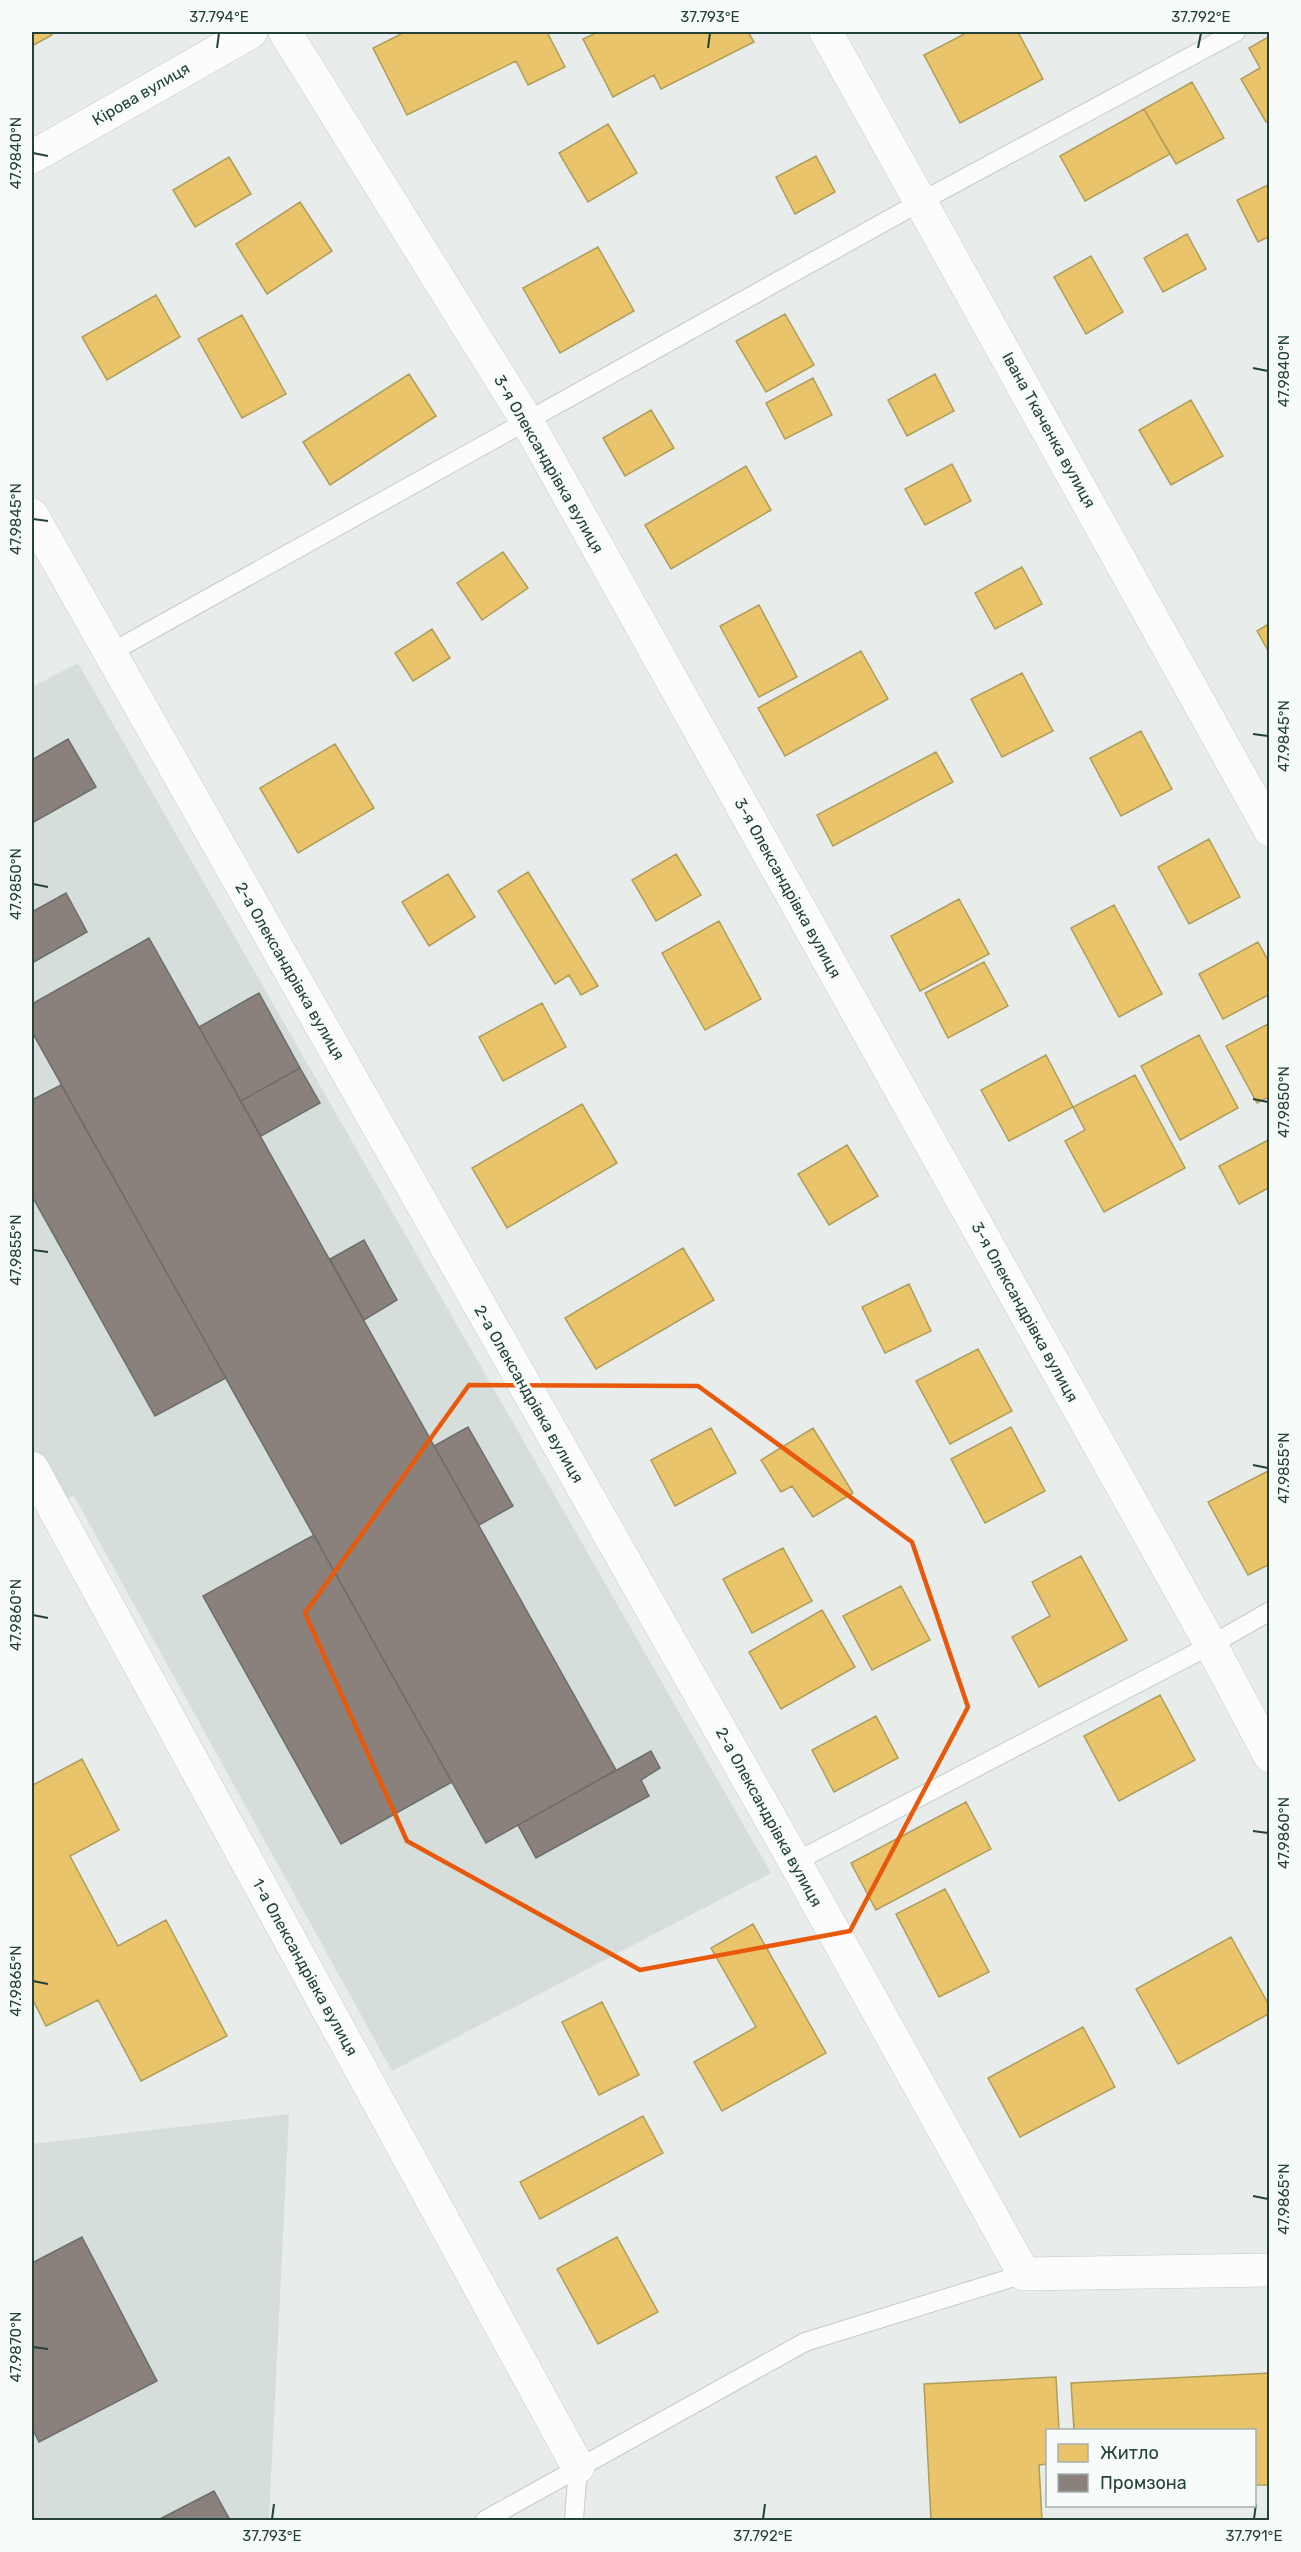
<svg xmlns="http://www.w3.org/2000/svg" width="1301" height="2552" font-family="Rubik,sans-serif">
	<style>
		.built { fill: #d6dedb }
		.homes { fill: #e9c46a; stroke: #ae9d5c; stroke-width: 1.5 }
		.industry { fill: #8a817c; stroke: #6b6e68; stroke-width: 1.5 }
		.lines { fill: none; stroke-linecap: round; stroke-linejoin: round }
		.lane-casing { stroke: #c5cac8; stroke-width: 20 }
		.street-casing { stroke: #c5cac8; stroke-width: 34 }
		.secondary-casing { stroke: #c3cbc8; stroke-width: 34 }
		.lane { stroke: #fcfcfc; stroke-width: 18 }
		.street { stroke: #fcfcfc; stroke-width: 33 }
		.secondary { stroke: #fcfcfc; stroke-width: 33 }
		.marked { fill: none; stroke: #e8590c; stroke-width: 4.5; stroke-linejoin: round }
		.ticks { fill: none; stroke: #24423a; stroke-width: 2 }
		.labels { text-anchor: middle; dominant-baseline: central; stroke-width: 6; stroke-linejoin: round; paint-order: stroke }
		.street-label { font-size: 16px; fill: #24423a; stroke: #f7fbf9 }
		.neatline { fill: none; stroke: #24423a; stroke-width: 2 }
		.ticks-label { font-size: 15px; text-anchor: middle; fill: #24423a }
	</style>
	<rect width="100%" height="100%" fill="#e8edeb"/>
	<path class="built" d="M78 663 771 1873 392 2071 74 1496 32 1509V687Z
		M289 2114 269 2520H32V2144Z"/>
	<path class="homes" d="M32 32H50L52 35 32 46Z
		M405 32H547L565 67 528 85 516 61 407 115 373 48Z
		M598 32H748L754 42 661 89 654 75 613 97 583 39Z
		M968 32H1018L1043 79 960 123 924 55Z
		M1270 36V120L1266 122 1241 79 1260 68 1249 48Z
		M1192 82 1224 138 1176 164 1144 109Z
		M1144 109 1170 154 1085 201 1060 156Z
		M608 124 637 173 588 202 559 153Z
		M816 156 835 192 795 214 776 177Z
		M229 157 251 194 195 227 173 190Z
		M1270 184V236L1258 242 1237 200Z
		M300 202 332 251 267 294 236 244Z
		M1187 234 1206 269 1163 292 1144 258Z
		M598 247 634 311 560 353 523 288Z
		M1091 256 1123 312 1086 334 1054 277Z
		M156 295 180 337 107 380 82 337Z
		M785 314 814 365 766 392 736 341Z
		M242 315 286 394 242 418 198 339Z
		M409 374 436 416 330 485 303 442Z
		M935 374 954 411 907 436 888 400Z
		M813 378 832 415 785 439 766 403Z
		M1191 400 1223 456 1171 485 1139 430Z
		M651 410 674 448 625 476 603 438Z
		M952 464 971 501 925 525 905 489Z
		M746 466 771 510 671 569 645 525Z
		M503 552 528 588 482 620 457 583Z
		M1022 567 1042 604 995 629 975 593Z
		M759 605 797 677 759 697 720 626Z
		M1270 623V654L1257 631Z
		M432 629 450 658 413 681 395 653Z
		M861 651 888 699 785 756 758 708Z
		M1022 673 1053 731 1002 757 971 699Z
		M1141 731 1172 789 1121 816 1090 758Z
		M335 744 374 808 298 853 260 788Z
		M936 752 953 782 833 846 817 815Z
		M1209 839 1240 897 1189 924 1158 867Z
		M676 854 701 895 656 921 632 880Z
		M528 872 598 986 581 995 569 975 555 984 498 891Z
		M448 874 475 917 429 946 402 902Z
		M959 899 989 954 920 991 891 936Z
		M1114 905 1162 994 1119 1017 1071 928Z
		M719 921 761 999 705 1030 662 953Z
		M1258 942 1270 964V994L1223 1019 1199 974Z
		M984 962 1008 1006 948 1038 925 993Z
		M542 1003 566 1047 503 1081 479 1037Z
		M1270 1023V1096L1257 1103 1226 1046Z
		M1199 1035 1238 1108 1180 1140 1141 1066Z
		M1046 1055 1073 1107 1009 1141 981 1090Z
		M1135 1075 1185 1168 1104 1212 1065 1141 1085 1130 1073 1107Z
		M582 1104 617 1163 507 1228 472 1168Z
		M1270 1139V1187L1239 1204 1219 1166Z
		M847 1145 878 1196 829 1225 798 1174Z
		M683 1248 714 1300 596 1369 565 1318Z
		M909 1284 931 1331 885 1353 862 1307Z
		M978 1349 1012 1411 950 1444 916 1381Z
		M1011 1427 1045 1491 985 1523 951 1459Z
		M711 1428 736 1473 675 1506 651 1460Z
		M813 1428 853 1493 813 1517 792 1486 781 1492 761 1460Z
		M1268 1471 1270 1564 1248 1575 1208 1502Z
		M783 1548 812 1601 752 1633 723 1579Z
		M1081 1556 1127 1640 1039 1687 1012 1637 1050 1616 1032 1582Z
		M901 1586 930 1640 872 1670 843 1616Z
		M822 1610 855 1667 781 1709 749 1652Z
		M1160 1695 1195 1760 1119 1801 1084 1736Z
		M876 1716 898 1758 834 1792 812 1750Z
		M82 1759 119 1830 70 1856 118 1946 166 1920 227 2036 141 2081 98 2000 46 2026 32 1998V1782L33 1785Z
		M966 1802 991 1849 876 1910 851 1863Z
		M945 1889 989 1972 939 1997 896 1914Z
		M753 1924 826 2053 722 2111 694 2062 756 2027 711 1948Z
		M1231 1937 1270 2007V2013L1178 2064 1136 1989Z
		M602 2002 639 2075 599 2095 562 2022Z
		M1083 2027 1115 2087 1020 2137 988 2078Z
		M643 2116 663 2153 540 2219 520 2182Z
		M617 2237 658 2312 598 2344 557 2269Z
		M1270 2373V2485H1254V2430H1074L1071 2383Z
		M1056 2377 1059 2430H1048V2464L1039 2465 1042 2520H931L924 2384Z"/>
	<path class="industry" d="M68 739 96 787 32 823V760Z
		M66 893 87 932 32 963V912Z
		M149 938 616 1770 486 1843 32 1032V1004Z
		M259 993 300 1068 241 1101 199 1027Z
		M300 1068 320 1103 261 1136 241 1101Z
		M61 1085 226 1378 155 1416 32 1196V1100Z
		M364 1240 397 1300 364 1320 330 1259Z
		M468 1427 513 1506 479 1525 434 1446Z
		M314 1535 452 1782 341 1844 203 1596Z
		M651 1751 660 1768 641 1780 649 1796 536 1858 518 1825Z
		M82 2237 157 2381 39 2442 32 2428V2263Z
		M214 2491 230 2520H158Z"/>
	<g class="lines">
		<g class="lane-casing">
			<path id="lane" d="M110 653 922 201 1236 32
				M795 1862 1211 1645 1270 1611
				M485 2520 805 2342 1024 2274
				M574 2520 578 2467"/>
		</g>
		<g class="street-casing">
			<path id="street" d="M285 32 527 421 1211 1645 1270 1756
				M32 157 251 32
				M32 515 795 1862 1024 2274 1270 2270
				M32 1468 578 2467"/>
		</g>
		<g class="secondary-casing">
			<path id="secondary" d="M826 32 1270 830"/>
		</g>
		<use href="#lane" class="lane"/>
		<use href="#street" class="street"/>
		<use href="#secondary" class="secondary"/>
	</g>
	<path class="marked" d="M469 1385 698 1386 912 1542 968 1707 850 1931 640 1970 407 1841 305 1613Z"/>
	<path class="ticks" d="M217 48 219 33M708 48 710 33M1198 48 1201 33M33 153 48 156M1253 368 1268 371M33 519 48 521M1253 734 1268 736M33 884 48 887M1253 1099 1268 1102M33 1250 48 1252M1253 1465 1268 1468M33 1615 48 1618M1253 1831 1268 1833M33 1981 48 1984M1253 2196 1268 2199M33 2347 48 2349M272 2519 274 2504M763 2519 765 2504M1254 2519 1256 2504"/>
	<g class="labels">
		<g class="street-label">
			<text transform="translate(141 94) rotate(-30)">Кірова вулиця</text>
			<text transform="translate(1049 430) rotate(61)">Івана Ткаченка вулиця</text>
			<text transform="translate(549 464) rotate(60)">3-я Олександрівка вулиця</text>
			<text transform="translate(788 888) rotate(61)">3-я Олександрівка вулиця</text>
			<text transform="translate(290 971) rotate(60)">2-а Олександрівка вулиця</text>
			<text transform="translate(1025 1312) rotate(61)">3-я Олександрівка вулиця</text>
			<text transform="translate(529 1394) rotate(60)">2-а Олександрівка вулиця</text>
			<text transform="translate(769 1817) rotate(61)">2-а Олександрівка вулиця</text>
			<text transform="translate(305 1967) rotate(61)">1-а Олександрівка вулиця</text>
		</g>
	</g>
	<rect width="1301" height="2552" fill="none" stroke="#f7fbf9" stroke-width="66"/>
	<rect x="1046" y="2429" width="210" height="78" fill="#f7fbf9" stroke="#a3b1ad" stroke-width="1.5"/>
	<rect x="1058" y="2444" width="30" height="18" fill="#e9c46a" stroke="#a3b1ad" stroke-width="1.5"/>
	<text x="1100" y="2459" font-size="18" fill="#24423a">Житло</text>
	<rect x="1058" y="2474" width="30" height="18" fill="#8a817c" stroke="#a3b1ad" stroke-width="1.5"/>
	<text x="1100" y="2489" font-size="18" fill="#24423a">Промзона</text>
	<rect x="33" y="33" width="1235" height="2486" class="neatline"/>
	<g class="ticks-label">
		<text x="219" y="22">37.794°E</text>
		<text x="710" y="22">37.793°E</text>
		<text x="1201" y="22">37.792°E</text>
		<text transform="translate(16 153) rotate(-90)" y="5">47.9840°N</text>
		<text transform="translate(1284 371) rotate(-90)" y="5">47.9840°N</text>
		<text transform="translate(16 519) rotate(-90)" y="5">47.9845°N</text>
		<text transform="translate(1284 736) rotate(-90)" y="5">47.9845°N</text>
		<text transform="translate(16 884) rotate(-90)" y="5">47.9850°N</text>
		<text transform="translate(1284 1102) rotate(-90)" y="5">47.9850°N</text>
		<text transform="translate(16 1250) rotate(-90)" y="5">47.9855°N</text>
		<text transform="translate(1284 1468) rotate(-90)" y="5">47.9855°N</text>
		<text transform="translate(16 1615) rotate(-90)" y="5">47.9860°N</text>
		<text transform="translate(1284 1833) rotate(-90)" y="5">47.9860°N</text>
		<text transform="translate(16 1981) rotate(-90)" y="5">47.9865°N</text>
		<text transform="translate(1284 2199) rotate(-90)" y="5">47.9865°N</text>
		<text transform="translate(16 2347) rotate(-90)" y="5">47.9870°N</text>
		<text x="272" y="2541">37.793°E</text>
		<text x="763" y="2541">37.792°E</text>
		<text x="1254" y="2541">37.791°E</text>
	</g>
</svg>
